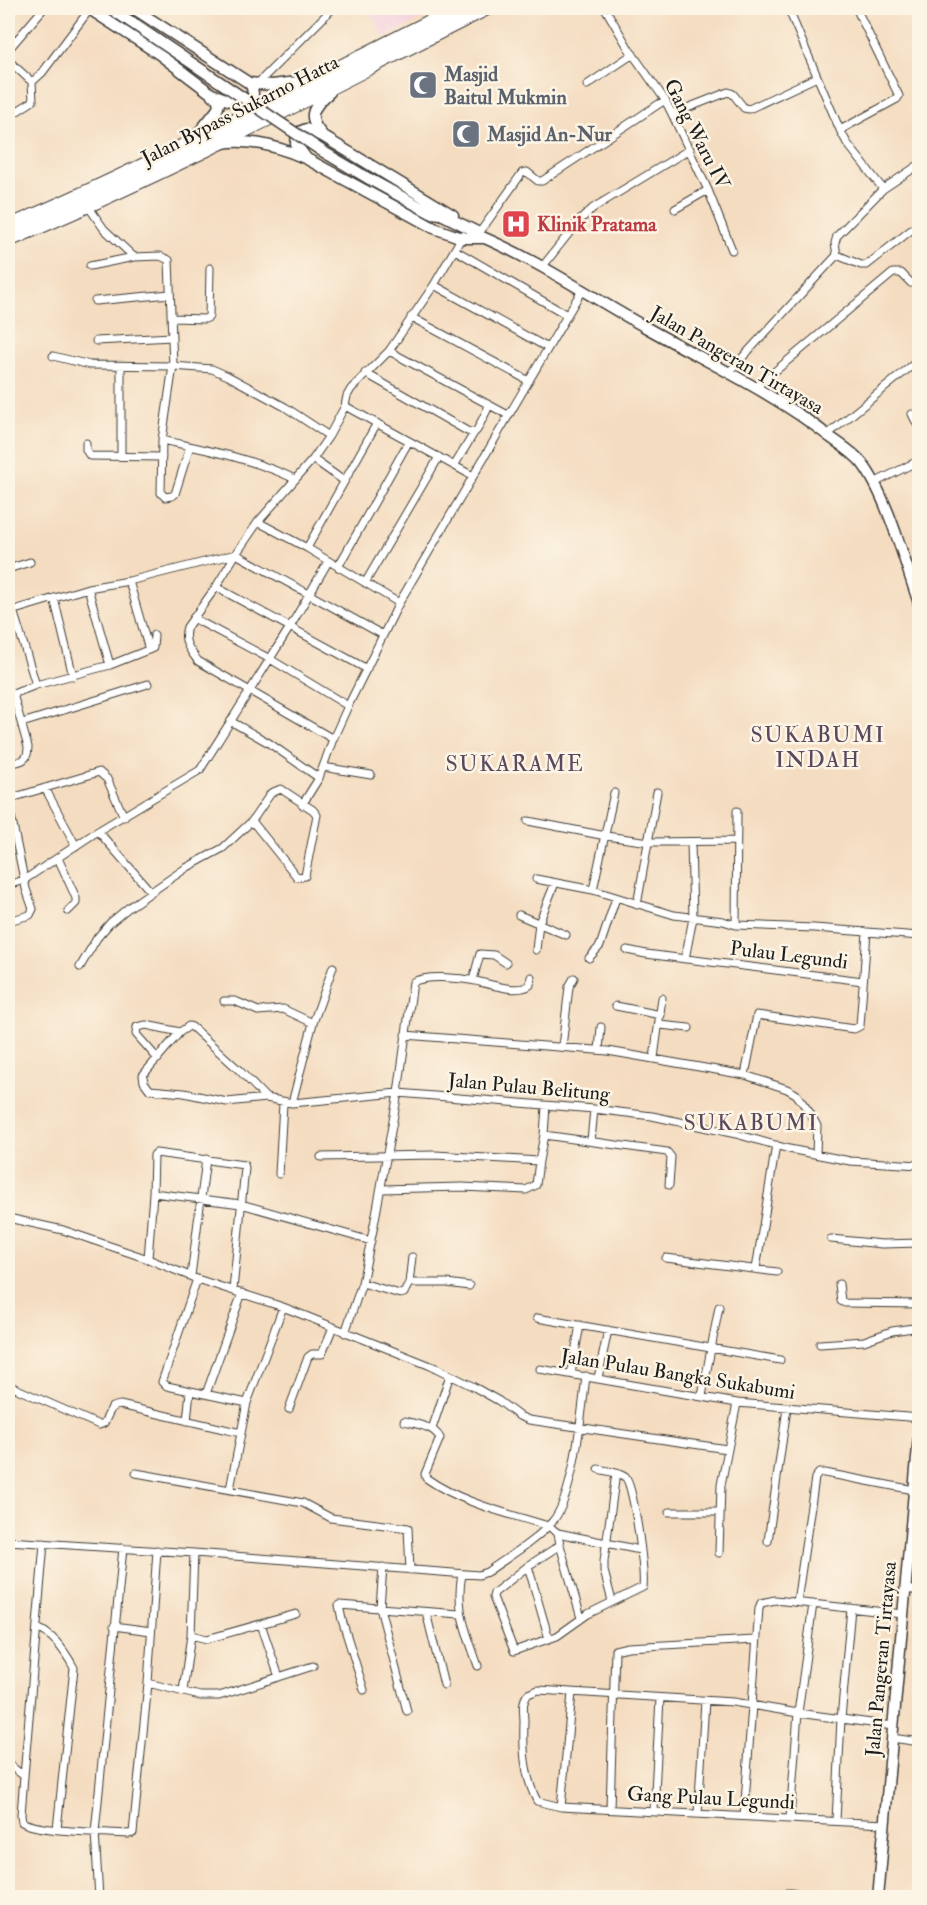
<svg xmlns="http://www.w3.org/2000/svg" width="927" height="1905" font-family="'IM FELL Double Pica',serif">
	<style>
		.built { fill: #f4cfde }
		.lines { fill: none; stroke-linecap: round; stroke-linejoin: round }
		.street-casing { stroke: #3c3935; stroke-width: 9 }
		.primary-casing { stroke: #3c3935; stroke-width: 13 }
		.highway-casing { stroke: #3c3935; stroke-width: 16 }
		.street { stroke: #fff; stroke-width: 7 }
		.primary { stroke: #fff; stroke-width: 10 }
		.highway { stroke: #fff; stroke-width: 14 }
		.primary-bridge-casing { stroke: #3c3935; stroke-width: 13; stroke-linecap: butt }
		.primary-bridge { stroke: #fff; stroke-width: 10 }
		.labels { text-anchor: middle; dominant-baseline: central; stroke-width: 5; stroke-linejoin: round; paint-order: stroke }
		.worship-label { font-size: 20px; font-weight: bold; fill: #5b616d; stroke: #fcf5e5; text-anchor: start }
		.street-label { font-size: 20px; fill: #1c1c1c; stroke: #fcf5e5 }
		.health-label { font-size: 20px; font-weight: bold; fill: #be3a42; stroke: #fcf5e5; text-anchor: start }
		.quarter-label { font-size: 22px; letter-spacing: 1.5px; fill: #5b485e; stroke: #fcf5e5 }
	</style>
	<rect width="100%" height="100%" fill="#fcf5e5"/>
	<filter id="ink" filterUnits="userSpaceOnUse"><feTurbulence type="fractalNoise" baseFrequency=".0167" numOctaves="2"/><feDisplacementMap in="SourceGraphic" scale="12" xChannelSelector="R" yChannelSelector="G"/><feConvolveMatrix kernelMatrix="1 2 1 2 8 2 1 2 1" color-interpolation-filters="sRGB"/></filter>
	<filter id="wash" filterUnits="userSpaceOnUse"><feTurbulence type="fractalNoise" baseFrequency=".008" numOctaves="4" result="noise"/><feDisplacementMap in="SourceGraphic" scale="24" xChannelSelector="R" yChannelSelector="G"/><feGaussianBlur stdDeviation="1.35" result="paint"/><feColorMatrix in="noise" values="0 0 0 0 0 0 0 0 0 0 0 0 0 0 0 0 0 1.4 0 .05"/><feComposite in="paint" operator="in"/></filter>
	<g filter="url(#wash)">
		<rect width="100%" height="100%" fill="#f4dcc0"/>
		<path class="built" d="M367 8H442L384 38Z"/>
	</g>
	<g filter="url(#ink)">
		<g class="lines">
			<g class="street-casing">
				<path id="street" d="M605 8 629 49 665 100 672 114 708 190 732 250
					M788 8 840 130 847 143 883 189
					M8 50 44 8
					M8 60 32 82
					M257 84 333 8
					M587 85 633 54
					M672 114 728 92 733 94 744 108 749 109 817 77
					M8 117 33 101 32 82 42 73 90 9
					M840 130 897 99 899 96 856 8
					M88 206 104 229 134 257 160 256 169 260 173 366 162 440 161 493 165 497 172 496 175 494 190 446
					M675 209 708 190
					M480 232 522 173 527 172 538 181H542L665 100
					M455 250 567 315
					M837 255 861 265H867L920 223
					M90 266 134 257
					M543 266 577 223 593 208 690 149
					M434 285 548 348
					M95 301 170 294
					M411 317 529 381
					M172 318 205 319 209 317 210 268
					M96 341 172 337
					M389 351 508 415
					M53 356 90 365 173 366 212 369 228 376 285 407 329 436
					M729 372 837 255 835 243 837 236 883 189 920 164
					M365 373 467 431 474 433 477 430 489 406
					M756 387 893 273H901L911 283
					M345 406 473 476
					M912 414 920 430
					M377 423 307 548 399 603
					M827 435 920 359
					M162 440C208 450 253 459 295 479
					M86 443V450L90 456 162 457
					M121 456V366
					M313 459 344 481
					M454 466 474 433
					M874 483 920 460
					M258 522 307 548
					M338 567 409 441
					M8 569 30 562
					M129 581 149 650
					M365 583 439 457
					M216 587 367 669
					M88 588 110 665
					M54 598 73 676
					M13 610 36 685
					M8 612 88 588 129 581 236 554 258 522 313 459 329 436 345 406 347 396 351 389 389 351 434 285 463 235
					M193 618 270 659 348 706
					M8 696 36 685 110 665 153 648 154 635
					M232 722 269 743 319 778
					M22 723 148 684
					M333 739 198 661C190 650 182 642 187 627L216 587 236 554 383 635
					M8 764C21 761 28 762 28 747L13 694
					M323 767 371 775
					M45 788 76 846
					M8 799 99 772 107 779 124 817
					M8 801 26 889 33 909 30 915 8 921
					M302 805 319 778 333 739 348 706 399 603 582 290
					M528 821 606 836 650 842 735 841
					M98 831 151 892
					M58 858 76 898V903L68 911
					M536 879 593 890 674 915 723 921 736 925 814 928 920 936
					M8 885 24 880 98 831 200 770 290 627 328 562
					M593 890 614 793
					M637 905 657 792
					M519 915 566 935
					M736 925 737 811
					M536 950 539 923 555 883
					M627 950 646 954 863 981
					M589 958 600 946 616 898
					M685 959 693 918 691 842
					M80 967 97 938 110 923 128 908 186 868 223 848 252 821 271 793 281 789 313 810 317 815 305 876 297 877 252 821
					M473 980 480 954 494 955 506 963
					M224 1001H235L258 1011 283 1009 313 1023 292 1103
					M616 1006 661 1015
					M313 1023 333 967
					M660 1025 689 1028
					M180 1032 143 1075 144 1082 150 1090 184 1093 227 1102 266 1098 292 1103 398 1093 594 1109 652 1116 736 1134 789 1149 850 1161 920 1165
					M405 1035 608 1051 745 1075 787 1089 796 1094 810 1113 817 1126 816 1154
					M562 1047 569 987 574 978
					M599 1050 601 1027
					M654 1058 662 998
					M158 1059 136 1034 137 1027 146 1025 180 1032 189 1026 192 1027 239 1070 266 1098
					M745 1075 757 1015 854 1029 860 1026 867 932
					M544 1135 667 1152 671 1157 669 1185
					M591 1141 594 1109
					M321 1157 435 1155 539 1161 544 1135 546 1106
					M279 1174 283 1103
					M381 1189 462 1187 526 1190 536 1185 539 1161
					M153 1193 154 1155 156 1153 244 1165 245 1168 233 1290
					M8 1218 63 1230 148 1259 197 1279 283 1307 436 1368 474 1387 499 1401 519 1416 529 1420 727 1449
					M831 1239 882 1244 920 1243
					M666 1258 777 1272
					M148 1259 153 1193 241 1204 371 1241
					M756 1269 776 1145
					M191 1276 206 1159
					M197 1279 162 1382 167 1386 247 1403
					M362 1283 400 1294 404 1293 409 1283 412 1257
					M409 1283H447L469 1286
					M839 1284 841 1301 845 1303 920 1304
					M537 1318 780 1360
					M345 1333 362 1283 374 1225 398 1093 413 982C428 975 453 978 470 980 486 982 517 995 530 985L531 977
					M820 1344 864 1341 892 1331 920 1327
					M540 1369 737 1403 920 1418
					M571 1374 580 1325
					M598 1378 608 1330
					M8 1385 99 1425 104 1423 112 1407 120 1405 241 1433
					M206 1394 242 1293
					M702 1396 719 1307
					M289 1409 308 1357 312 1354H322L333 1327
					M187 1421 190 1391
					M404 1421C416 1424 434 1426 440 1438L425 1474 426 1478C461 1503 507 1513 548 1526L558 1533 640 1550
					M432 1429 450 1375
					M136 1473 303 1503 331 1518 408 1528 410 1570
					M230 1489 247 1403 283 1307
					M669 1512H718
					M558 1533 560 1545 581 1618
					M8 1541 194 1553 479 1575 487 1572C508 1557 534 1542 552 1522 574 1498 582 1410 586 1376
					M768 1541 787 1408
					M44 1543 24 1776 21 1815 22 1822C39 1832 106 1832 128 1834L133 1833 148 1683
					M560 1545 528 1566 494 1593 493 1597 514 1651 557 1636 588 1614 643 1587C645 1573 634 1484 625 1477 618 1472 606 1471 598 1469
					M157 1550 148 1683 200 1696H219L313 1666
					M719 1553 721 1485 737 1403
					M528 1566 549 1639
					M383 1567 380 1608 407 1711
					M462 1574C455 1610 467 1633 478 1666
					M905 1589 920 1591
					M612 1601 604 1571V1561L616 1473
					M797 1602 815 1478 819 1473H825L914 1490
					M426 1612 444 1685
					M261 1624 279 1677
					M114 1626 151 1631
					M37 1628C53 1634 66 1653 74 1668L57 1829
					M191 1635 207 1639 296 1614
					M364 1690 342 1620 339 1605 460 1614
					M183 1691 191 1635 194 1553
					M892 1738 920 1742
					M8 1764 24 1776
					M561 1807 572 1693
					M610 1809 615 1650 628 1647 755 1640
					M654 1811 660 1698
					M698 1814 705 1701
					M744 1816 759 1608 761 1603 775 1600 903 1614
					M790 1819 798 1713 813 1604
					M836 1821 841 1719 851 1608
					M884 1824 561 1807 537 1801C524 1776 523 1749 524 1722 524 1712 521 1702 528 1694L538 1690 733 1702 798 1713 893 1726
					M99 1898 95 1832 123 1548
					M783 1898 786 1893H790L827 1898"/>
			</g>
			<g class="primary-casing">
				<path id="primary" d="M88 8 159 54 217 98 219 104 217 110 193 140
					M133 8 249 83 272 85 306 81
					M330 92C311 108 306 118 324 137L453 215
					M215 95 236 103H245L253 94 252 87 249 83
					M222 143C250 138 282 148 307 159L434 228 462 238H483
					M306 158 296 144 297 133 306 129 321 136
					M371 180 431 213 441 214 477 232 480 236C539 261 591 297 647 328 709 363 774 393 830 437 841 445 854 453 862 463 888 497 905 564 920 606
					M878 1898 920 1424"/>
			</g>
			<g class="highway-casing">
				<path id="highway" d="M8 227C161 162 308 82 458 8
					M8 240C172 172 328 87 487 8"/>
			</g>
			<use href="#street" class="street"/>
			<use href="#primary" class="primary"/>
			<use href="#highway" class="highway"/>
			<g class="primary-bridge-casing">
				<path id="primary-bridge" d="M110 8 322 151 371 180"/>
			</g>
			<use href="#primary-bridge" class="primary-bridge"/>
		</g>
	</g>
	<defs>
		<g id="mosque-square" transform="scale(1.5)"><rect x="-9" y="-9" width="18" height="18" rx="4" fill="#6b7280" stroke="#fcf5e5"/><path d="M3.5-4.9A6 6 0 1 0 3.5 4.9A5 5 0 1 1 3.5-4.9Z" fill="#fff"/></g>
		<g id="hospital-square" transform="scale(1.5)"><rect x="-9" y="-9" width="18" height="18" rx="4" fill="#e0444e" stroke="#fcf5e5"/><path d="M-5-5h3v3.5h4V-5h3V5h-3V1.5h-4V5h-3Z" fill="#fff"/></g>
	</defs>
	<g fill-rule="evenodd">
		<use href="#mosque-square" x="423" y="85"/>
		<use href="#mosque-square" x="466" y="134"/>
		<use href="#hospital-square" x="516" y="224"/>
	</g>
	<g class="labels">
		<g class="worship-label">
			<text x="444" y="74">Masjid<tspan x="444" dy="23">Baitul Mukmin</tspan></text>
			<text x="487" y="134">Masjid An-Nur</text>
		</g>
		<g class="street-label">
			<text transform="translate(240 110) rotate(-27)">Jalan Bypass Sukarno Hatta</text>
			<text transform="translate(697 134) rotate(63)">Gang Waru IV</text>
			<text transform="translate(737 360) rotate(30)">Jalan Pangeran Tirtayasa</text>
			<text transform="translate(789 955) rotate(7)">Pulau Legundi</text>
			<text transform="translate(529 1087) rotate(5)">Jalan Pulau Belitung</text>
			<text transform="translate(678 1374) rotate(9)">Jalan Pulau Bangka Sukabumi</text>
			<text transform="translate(881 1659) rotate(-85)">Jalan Pangeran Tirtayasa</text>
			<text transform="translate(711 1798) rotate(3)">Gang Pulau Legundi</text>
		</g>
		<g class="health-label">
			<text x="537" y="224">Klinik Pratama</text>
		</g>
		<g class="quarter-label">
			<text x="818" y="735">SUKABUMI<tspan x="818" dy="25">INDAH</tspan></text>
			<text x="515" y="764">SUKARAME</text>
			<text x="751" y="1123">SUKABUMI</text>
		</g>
	</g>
	<rect width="927" height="1905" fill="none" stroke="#fcf5e5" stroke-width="30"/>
</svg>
